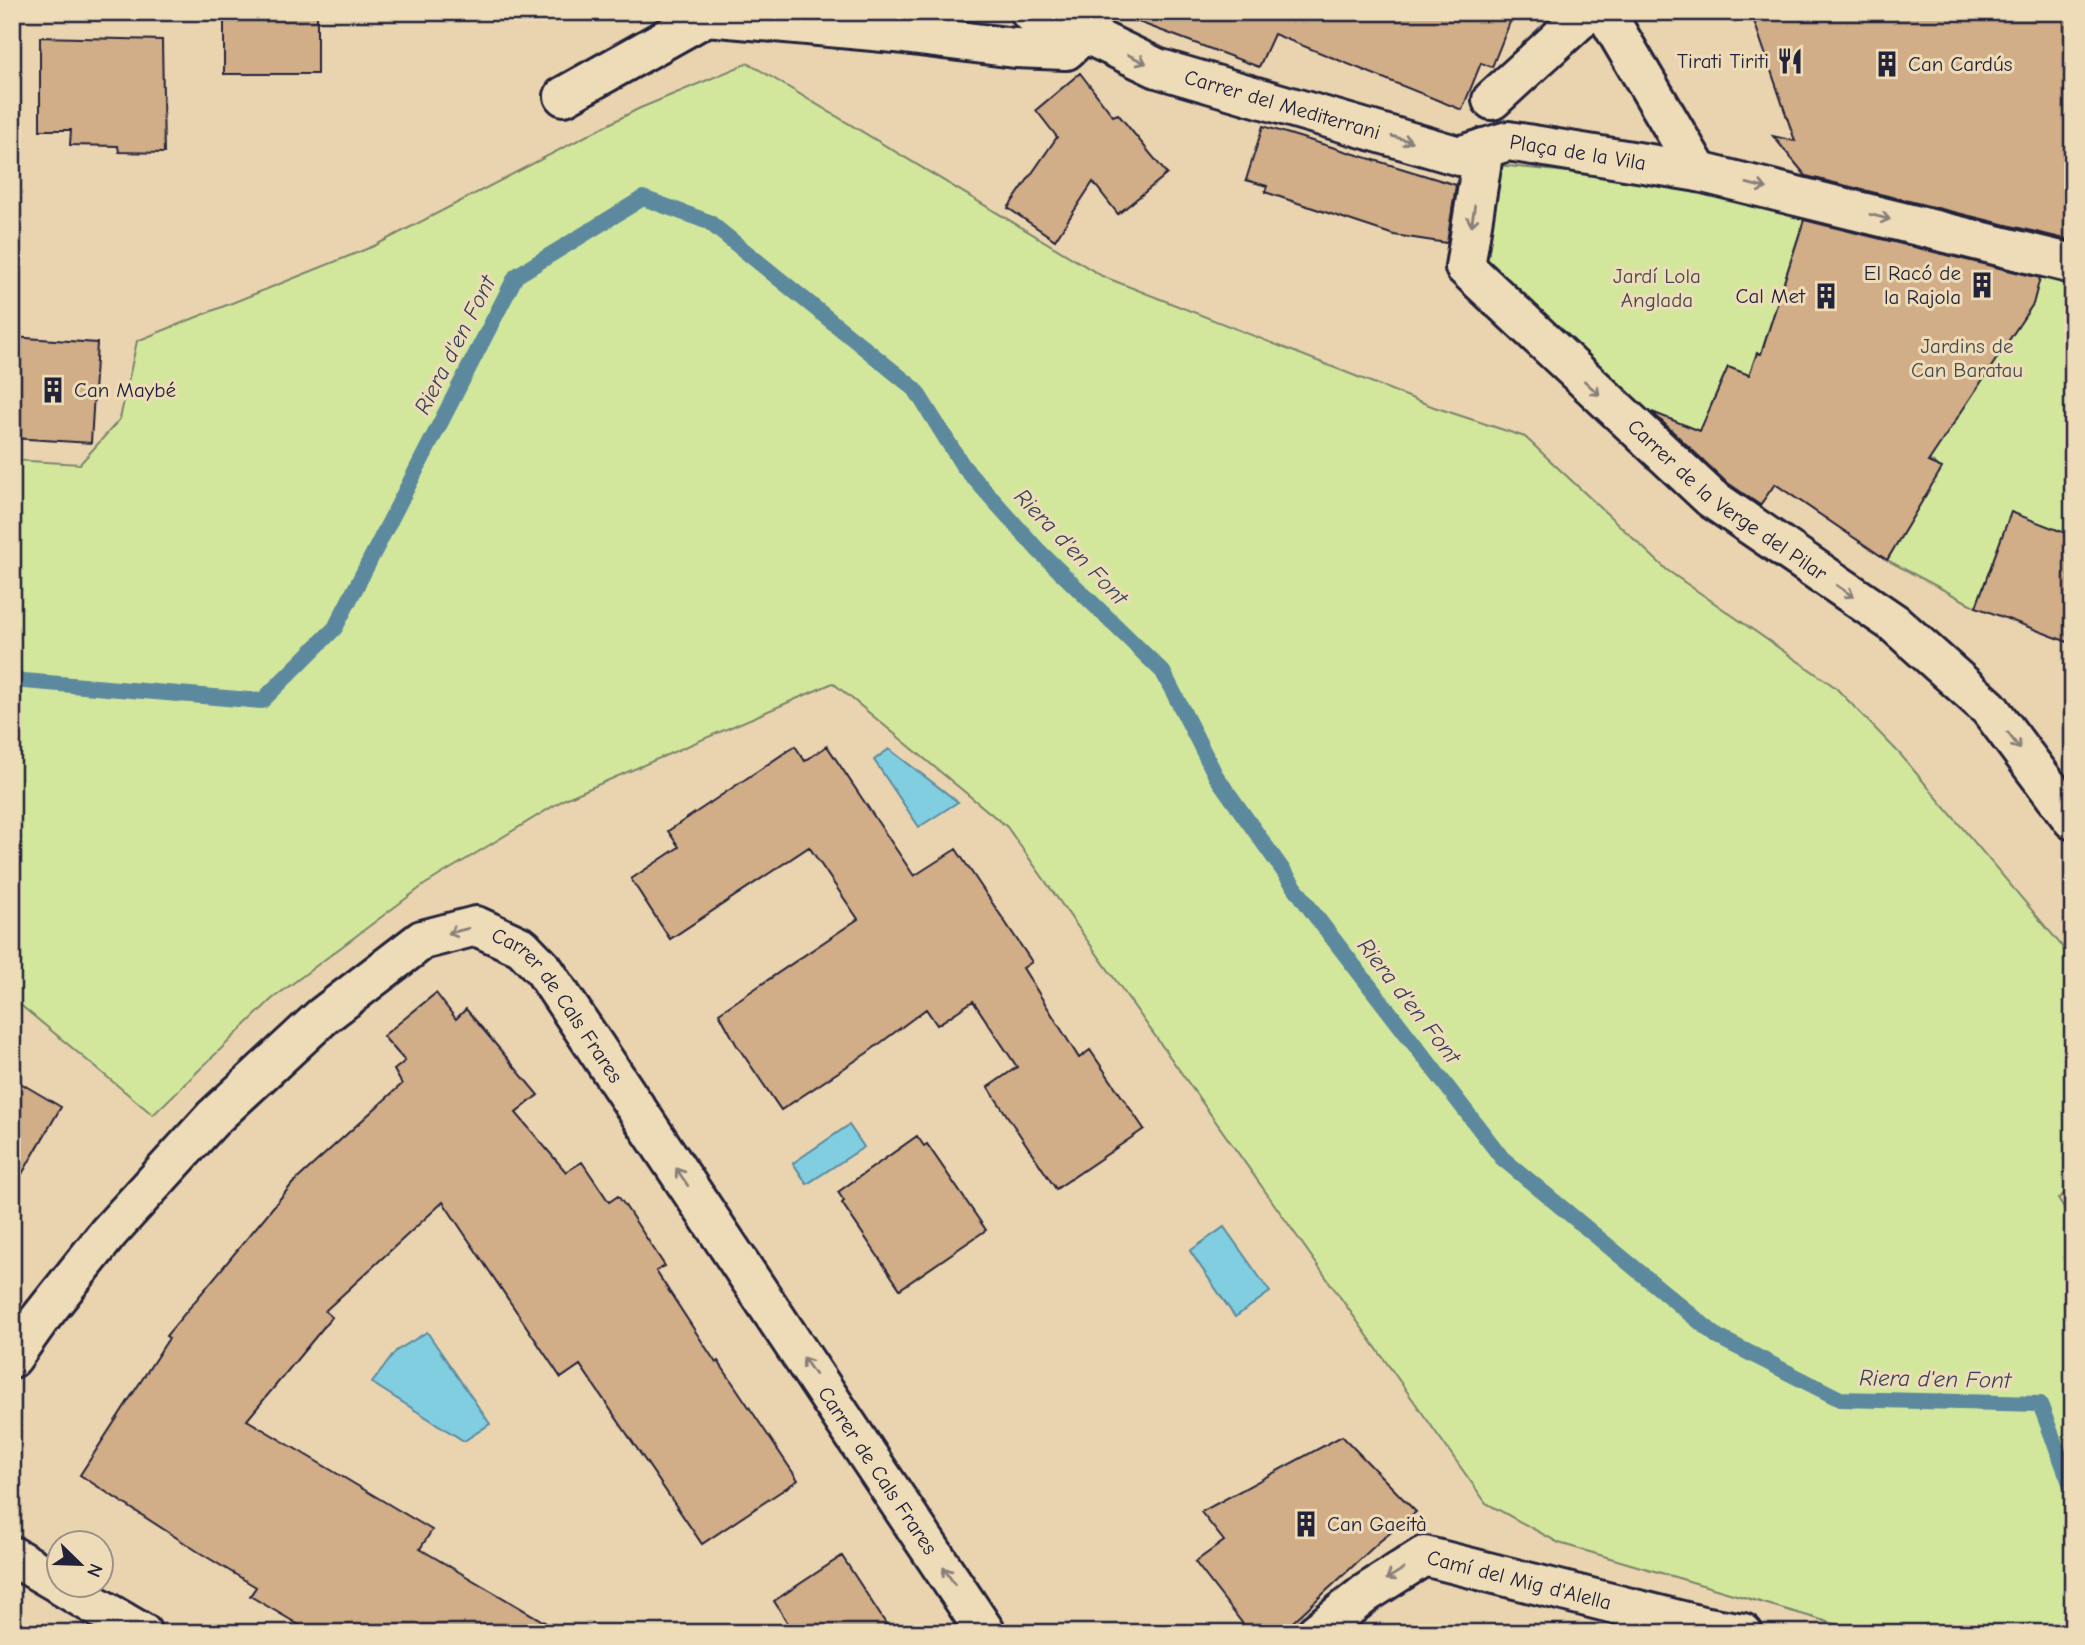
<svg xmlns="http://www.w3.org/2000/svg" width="2085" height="1645" font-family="'Comic Neue',sans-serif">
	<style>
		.green { fill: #d3e79c; stroke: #7a846c; stroke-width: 2 }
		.water { fill: #81cee0; stroke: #5b899e; stroke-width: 2 }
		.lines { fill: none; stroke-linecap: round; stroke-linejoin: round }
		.stream { stroke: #5b899e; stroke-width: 16 }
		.building { fill: #d1ad88; stroke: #22223b; stroke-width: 2 }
		.pedestrian-casing { stroke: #22223b; stroke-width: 44 }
		.minor-casing { stroke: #22223b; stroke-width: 44 }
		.pedestrian { stroke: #eedcb9; stroke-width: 38 }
		.minor { stroke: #eedcb9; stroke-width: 38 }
		.oneway { stroke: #887f7a }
		.labels { text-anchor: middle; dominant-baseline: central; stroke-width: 6; stroke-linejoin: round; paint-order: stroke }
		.poi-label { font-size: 21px; fill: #22223b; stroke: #eedcb9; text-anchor: end }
		.street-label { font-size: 21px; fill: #22223b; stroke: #eedcb9 }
		.park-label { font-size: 21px; fill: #45494e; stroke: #eedcb9 }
		.water-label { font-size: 23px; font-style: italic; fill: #35445c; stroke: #eedcb9 }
	</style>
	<rect width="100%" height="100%" fill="#ead4b0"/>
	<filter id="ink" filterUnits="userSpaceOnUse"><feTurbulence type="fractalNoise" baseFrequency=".0143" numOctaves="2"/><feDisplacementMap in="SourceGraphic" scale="14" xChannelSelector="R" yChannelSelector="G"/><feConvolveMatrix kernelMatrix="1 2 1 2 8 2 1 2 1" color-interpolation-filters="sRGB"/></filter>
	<g filter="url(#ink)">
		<path class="green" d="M748 63 1102 276 1434 407 1525 437 1667 570 1835 687 1900 754 2073 959V1186L2058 1199 2073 1223V1633H1866L1559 1543 1486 1503 1007 827 833 683 565 799 424 885 272 999 153 1115 12 998V460L80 464 120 419 137 341 374 246 638 109Z
			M1498 165 1675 183 1805 216 1761 354 1757 353 1749 375 1728 367 1710 408 1724 440 1687 426 1672 449 1480 267Z
			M1887 234 2073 273V545L2057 530 2011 513 1976 607 1887 560 1941 468 1837 397 1866 330Z"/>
		<path class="water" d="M889 749 958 802 919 827 874 760Z
			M849 1125 864 1147 807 1184 793 1163Z
			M1224 1227 1270 1292 1235 1317 1190 1251Z
			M427 1332 490 1424 464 1441 372 1383 396 1351Z"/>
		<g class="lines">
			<path class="stream" d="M12 680 262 701 335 628 516 276 643 198 709 222 915 389 963 466 1038 550 1163 672 1216 776 1314 914 1502 1158 1718 1337 1840 1399 2040 1404 2073 1491"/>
		</g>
		<path class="building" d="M224 12H317V74H224Z
			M1126 12H1514L1492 67 1481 63 1462 110 1274 34 1259 67 1125 17Z
			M1751 12H2073V241L1806 176 1773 136 1795 141Z
			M40 37 162 40 164 153 119 152 118 146 70 145 71 130H40Z
			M1080 73 1113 116 1118 114 1167 174 1118 214 1093 182 1055 240 1008 208 1057 137 1036 110Z
			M1263 126 1456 185 1447 243 1394 235 1265 192 1267 186 1246 180Z
			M1804 220 2040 278 2033 304 1928 462 1942 468 1887 560 1775 484 1760 505 1725 481 1652 412 1700 431 1728 367 1749 375 1757 353 1761 354Z
			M12 337 97 343 91 443 12 438Z
			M2011 512 2073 536V644L1976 607Z
			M795 746 805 761 827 746 914 876 956 849 1032 962 1023 968 1079 1058 1090 1050 1144 1129 1056 1189 988 1087 1017 1067 973 1001 937 1025 926 1009 867 1053 781 1110 736 1044 719 1013 858 919 809 847 670 939 631 879 679 847 668 831Z
			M436 993 456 1019 466 1009 538 1095 516 1113 566 1172 582 1162 609 1202 618 1196 626 1207 665 1266 656 1271 716 1363 718 1361 798 1480 702 1544 580 1365 561 1378 443 1202 325 1311 332 1317 247 1420 432 1530 420 1549 563 1633H313L250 1596 256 1587 197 1551 80 1475 169 1338 166 1336 293 1183 402 1084 394 1070 405 1061 383 1036Z
			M12 1078 61 1107 12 1191Z
			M917 1136 924 1146 927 1144 986 1230 900 1289 842 1203 844 1201 838 1192Z
			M1342 1436 1416 1512 1379 1542 1281 1633H1250L1195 1562 1224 1541 1201 1512Z
			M842 1556 892 1633H794L774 1601Z"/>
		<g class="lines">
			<g class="pedestrian-casing">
				<path id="pedestrian" d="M1605 12 1699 172
					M1492 100 1588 12"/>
			</g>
			<g class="minor-casing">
				<g id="minor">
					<path id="s1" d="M1030 12 1047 15 1157 68 1459 156 1508 141 1699 172 2073 264"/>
					<path d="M564 96 707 16 895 33 1015 48 1066 50 1084 33"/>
					<path id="s2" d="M1484 148 1465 267 1711 498 1894 623 1989 708 2073 820"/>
					<path id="s3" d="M12 1358 39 1320 109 1232 213 1118 323 1016 422 940 476 926 522 947 544 970 986 1633"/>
					<path d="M12 1556 60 1584"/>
					<path d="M62 1586 142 1633"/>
					<path id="s4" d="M1316 1633 1366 1593 1424 1556 1702 1626 1743 1633"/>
				</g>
			</g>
			<use href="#pedestrian" class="pedestrian"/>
			<use href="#minor" class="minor"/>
		</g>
		<defs><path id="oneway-shaft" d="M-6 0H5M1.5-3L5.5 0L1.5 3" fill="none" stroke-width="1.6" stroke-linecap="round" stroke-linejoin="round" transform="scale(1.75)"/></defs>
		<g class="oneway">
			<use href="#oneway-shaft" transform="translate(1137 59) rotate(26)"/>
			<use href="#oneway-shaft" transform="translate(1402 139) rotate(16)"/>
			<use href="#oneway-shaft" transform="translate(1757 186) rotate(14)"/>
			<use href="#oneway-shaft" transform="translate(1473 216) rotate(99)"/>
			<use href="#oneway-shaft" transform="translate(1880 217) rotate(14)"/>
			<use href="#oneway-shaft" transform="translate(1592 388) rotate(43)"/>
			<use href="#oneway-shaft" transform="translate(1845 591) rotate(34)"/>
			<use href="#oneway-shaft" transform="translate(2014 741) rotate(53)"/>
			<use href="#oneway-shaft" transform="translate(458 931) rotate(166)"/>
			<use href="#oneway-shaft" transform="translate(682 1177) rotate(-124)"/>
			<use href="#oneway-shaft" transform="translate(809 1366) rotate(-124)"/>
			<use href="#oneway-shaft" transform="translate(1395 1574) rotate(148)"/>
			<use href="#oneway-shaft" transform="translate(949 1576) rotate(-124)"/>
		</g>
	</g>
	<defs>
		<g id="restaurant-bare" transform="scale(2.1)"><path d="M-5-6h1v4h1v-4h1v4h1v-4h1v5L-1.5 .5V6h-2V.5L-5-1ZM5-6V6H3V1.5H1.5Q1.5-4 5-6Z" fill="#22223b" stroke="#eedcb9" stroke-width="2.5" paint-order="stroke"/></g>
		<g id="building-bare" transform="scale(2.1)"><path d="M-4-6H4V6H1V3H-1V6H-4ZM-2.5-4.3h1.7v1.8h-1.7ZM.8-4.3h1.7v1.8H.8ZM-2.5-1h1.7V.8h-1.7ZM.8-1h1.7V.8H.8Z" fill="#22223b" stroke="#eedcb9" stroke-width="2.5" paint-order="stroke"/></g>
	</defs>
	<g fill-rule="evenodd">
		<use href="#restaurant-bare" x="1790" y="61"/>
		<use href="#building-bare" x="1887" y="64"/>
		<use href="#building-bare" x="1982" y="285"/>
		<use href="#building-bare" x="1826" y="296"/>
		<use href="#building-bare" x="53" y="390"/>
		<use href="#building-bare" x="1306" y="1524"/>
	</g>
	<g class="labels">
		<g class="poi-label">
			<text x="1769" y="61">Tirati Tiriti</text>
			<text x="1908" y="64" text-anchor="start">Can Cardús</text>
			<text x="1961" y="273">El Racó de<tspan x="1961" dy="24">la Rajola</tspan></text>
			<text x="1805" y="296">Cal Met</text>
			<text x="74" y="390" text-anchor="start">Can Maybé</text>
			<text x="1327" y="1524" text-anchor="start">Can Gaeità</text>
		</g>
		<g class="street-label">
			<text stroke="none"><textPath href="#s1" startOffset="270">Carrer del Mediterrani</textPath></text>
			<text stroke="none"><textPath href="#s1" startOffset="576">Plaça de la Vila</textPath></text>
			<text stroke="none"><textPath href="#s2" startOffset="472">Carrer de la Verge del Pilar</textPath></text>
			<text stroke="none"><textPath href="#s3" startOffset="761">Carrer de Cals Frares</textPath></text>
			<text stroke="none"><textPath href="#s3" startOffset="1328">Carrer de Cals Frares</textPath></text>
			<text stroke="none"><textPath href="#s4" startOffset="231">Camí del Mig d'Alella</textPath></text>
		</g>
		<g class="park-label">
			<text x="1657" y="276">Jardí Lola<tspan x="1657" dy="24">Anglada</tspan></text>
			<text x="1967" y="346">Jardins de<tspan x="1967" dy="24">Can Baratau</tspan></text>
		</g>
		<g class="water-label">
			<text transform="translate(455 345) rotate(-63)">Riera d'en Font</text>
			<text transform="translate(1071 547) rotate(46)">Riera d'en Font</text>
			<text transform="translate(1409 1001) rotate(52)">Riera d'en Font</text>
			<text transform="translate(1935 1379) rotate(1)">Riera d'en Font</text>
		</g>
	</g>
	<rect width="2085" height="1645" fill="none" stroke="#eedcb9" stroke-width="42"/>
	<rect x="21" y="21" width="2043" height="1603" fill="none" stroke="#22223b" stroke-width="2.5" filter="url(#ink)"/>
	<g transform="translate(80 1564) rotate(113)"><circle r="33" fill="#eedcb9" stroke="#9c9287" stroke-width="2"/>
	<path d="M0-5L12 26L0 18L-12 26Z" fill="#22223b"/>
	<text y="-10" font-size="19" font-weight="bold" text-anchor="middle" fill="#22223b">N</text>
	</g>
</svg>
